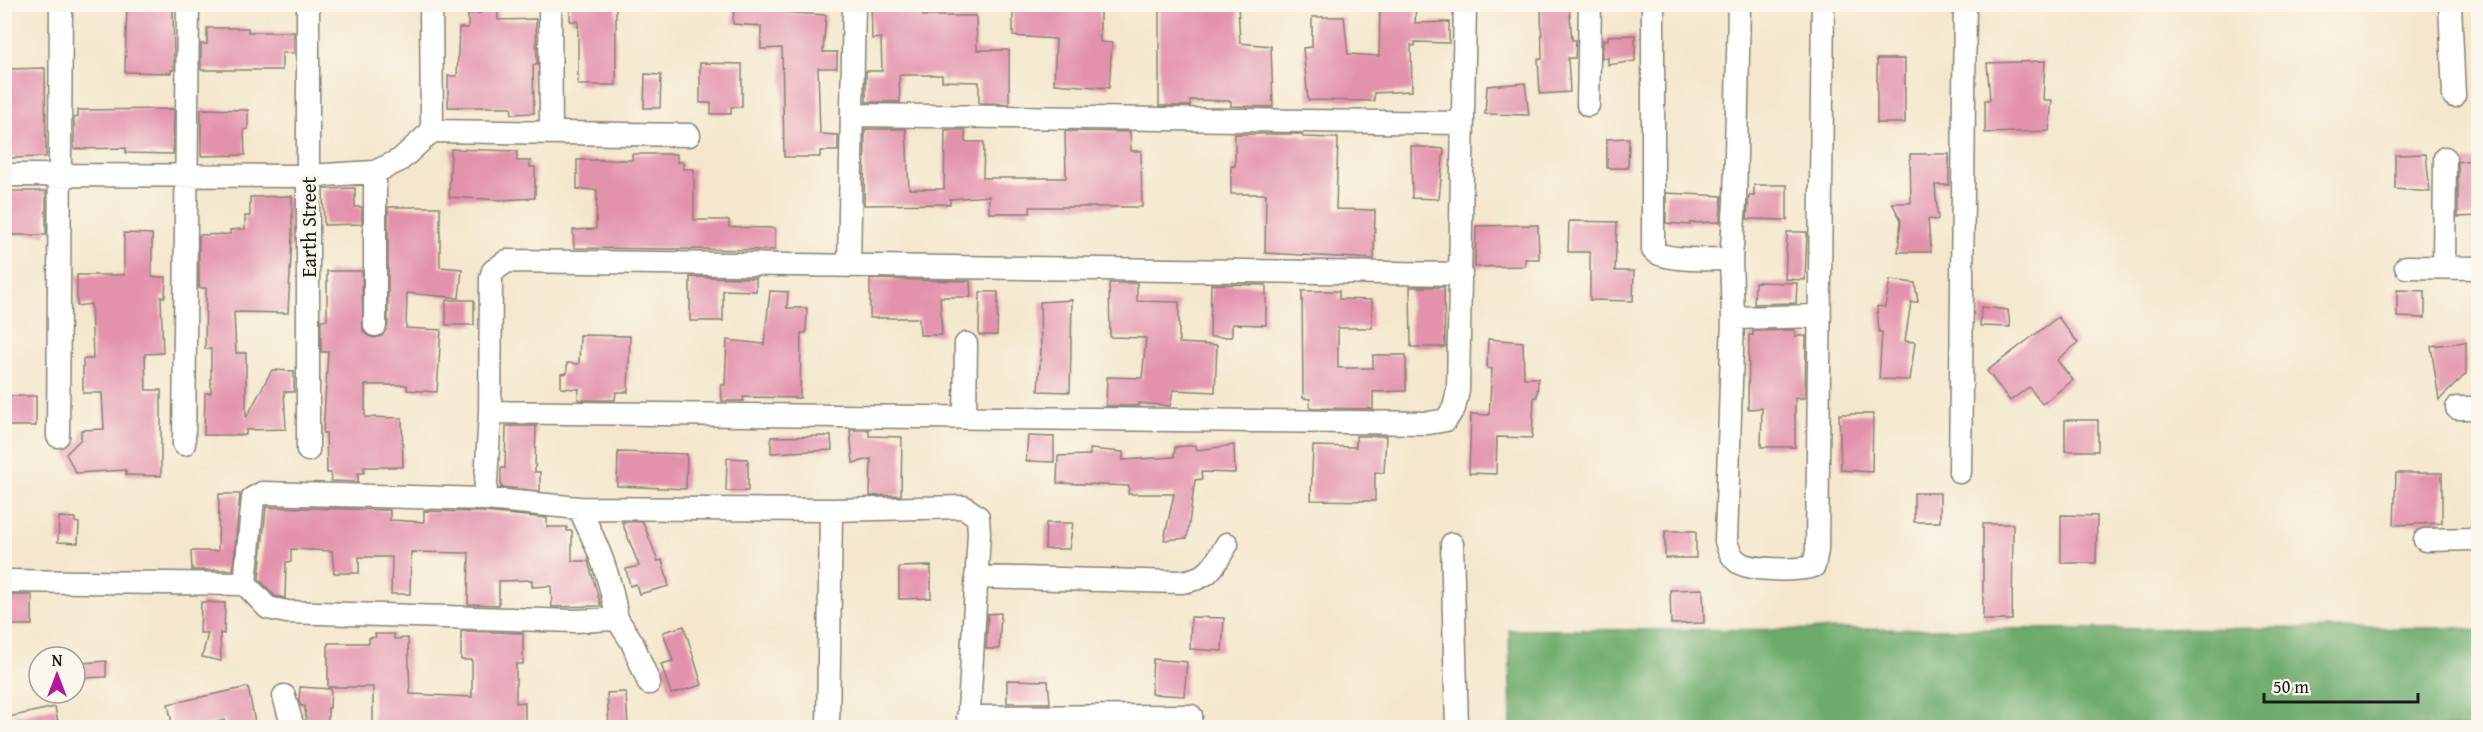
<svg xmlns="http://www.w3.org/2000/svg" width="2483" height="732" font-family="'Gentium Book Plus',serif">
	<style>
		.forest { fill: #6dab6c; stroke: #446444; stroke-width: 1.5 }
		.building { fill: #e392ac }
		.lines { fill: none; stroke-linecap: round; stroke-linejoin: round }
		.street-casing { stroke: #888274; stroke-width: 25 }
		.street { stroke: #fff; stroke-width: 22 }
		.labels { text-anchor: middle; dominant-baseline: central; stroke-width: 6; stroke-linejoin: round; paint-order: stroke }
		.street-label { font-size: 20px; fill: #1c1c1c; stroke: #fbf7ec }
	</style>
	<rect width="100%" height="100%" fill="#fbf7ec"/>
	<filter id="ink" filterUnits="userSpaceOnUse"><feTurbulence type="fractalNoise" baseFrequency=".0167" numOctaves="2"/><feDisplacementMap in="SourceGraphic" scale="12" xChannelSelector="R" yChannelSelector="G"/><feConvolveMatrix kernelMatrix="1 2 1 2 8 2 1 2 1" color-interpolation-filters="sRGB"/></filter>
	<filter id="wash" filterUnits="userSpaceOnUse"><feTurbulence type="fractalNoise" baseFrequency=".008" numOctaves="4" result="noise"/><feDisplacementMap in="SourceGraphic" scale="24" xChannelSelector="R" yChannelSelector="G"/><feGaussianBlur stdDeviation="1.35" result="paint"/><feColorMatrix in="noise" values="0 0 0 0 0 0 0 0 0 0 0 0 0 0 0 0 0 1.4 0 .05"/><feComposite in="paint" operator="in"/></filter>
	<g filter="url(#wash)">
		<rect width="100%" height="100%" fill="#f4e7cd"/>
		<path class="forest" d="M2464 628 2478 631V727H1511L1509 630Z"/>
		<g id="blocks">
			<path class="building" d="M127 4H173L174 70H171V73L125 72Z
				M481 4H498V20L536 19 537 65H533L534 113 512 114 511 107H448V76H457L459 28H468V14L481 13Z
				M570 4H616V85H578V21H570Z
				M734 4 782 7V12L826 15 823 52H837V68H818L820 134 838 135V151H820V157H784L782 48 761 49V26L733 24Z
				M871 4H905V10H922L923 16H976L977 50H1009V104L979 103V82L942 81V75H899L900 102H866V71H882L881 38 872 39Z
				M1013 4H1100V42L1112 43 1109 88 1054 84 1056 39 1013 36Z
				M1159 4H1238L1240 43 1271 46 1273 107 1231 106V101L1190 100V106H1159Z
				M1380 4H1416L1415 23 1449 22V43L1415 42V46L1411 45 1412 91 1374 93V101L1308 100 1303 48 1312 47V17H1344L1348 54 1379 56Z
				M1541 4H1569L1572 40H1576L1575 58H1568L1570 92 1540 94 1538 59H1542Z
				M207 28H248V32H294V53H282V70H201V44H207Z
				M1635 35V61L1608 65V58H1602L1603 40H1608V36Z
				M1877 59H1905V123H1877Z
				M2045 61 2043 100H2052L2049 131 1985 133V100H1990L1987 63Z
				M700 63 742 64V107H731V114H711V103H700Z
				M45 68 46 157 10 158 7 69Z
				M645 74 661 75 660 108H644Z
				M1525 83 1529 115 1485 114 1487 86Z
				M174 109 173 154 126 153V148L74 149V118L78 117V110Z
				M201 109 248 110V129L244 130 245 155 201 156Z
				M865 129H906L909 189H944L945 130H965V142H984L983 178H1066L1065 131 1130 132 1131 151H1141L1142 207H1030V213H989V196L950 199V204L864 205Z
				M1235 134H1302L1303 137 1338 138 1336 209 1375 210 1374 259 1265 253 1266 194H1231V166H1235Z
				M1629 138 1628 168H1607V139Z
				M1411 146 1444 149 1439 199 1412 198Z
				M451 149 517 151V161H530V167H535V198L502 200 449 197Z
				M632 154H677V162H683V169H694V220H729V227L775 228V250L574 248 573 230 596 229 597 190 577 189V160H632Z
				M1910 154H1949V185H1935L1938 220 1928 219 1931 252H1898L1901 220 1892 203H1911Z
				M2426 154 2430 192 2395 189V155Z
				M2478 159V216L2458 217V162Z
				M1754 185H1787V220L1747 219 1749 196H1754Z
				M355 188V207H362V224L324 225 323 189Z
				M5 191H46V235H5Z
				M1666 193 1722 196 1720 222 1690 223V225L1666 223Z
				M292 196V236L288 313 234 312 236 353H246V418L272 370 294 371V392H284L286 429 246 430V435H204L205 393H211V349H205L206 288H199V235L230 234V230L245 229V216H250V197Z
				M388 207H440V267L462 269 459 298 407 293 406 328 441 330 437 392 407 390V385H365V417L402 418 403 467H364V473H358V482L331 481V473H327L326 433H323L328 352H321V320H327V271H362L363 331 368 336 374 338 382 336 388 325Z
				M1569 221 1617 222 1615 271H1634L1633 301 1590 300V252H1568Z
				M1538 225 1539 259H1525V266L1475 267 1476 226Z
				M1787 232H1807L1805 280 1785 279Z
				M124 233 152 234V277H166L165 297H161L163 353 145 354 146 390H161V476L126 475V470L76 473 66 454 81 439V430L104 429 102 393H83V359H93L91 304 77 306V275H124Z
				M690 277 756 278V291L723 290V321H690Z
				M870 279 970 281 971 297H940L942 335H920L919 318H870Z
				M1890 280 1915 283 1918 302H1911L1905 341 1915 342 1910 380 1879 379 1882 332H1879L1877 306 1885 307Z
				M1755 282 1797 283 1796 303 1754 304Z
				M1109 283H1137V301L1179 302V343L1217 345 1215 392 1173 390 1170 406 1139 403V406H1106L1107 377 1142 378 1146 338 1110 337Z
				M1211 284 1266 285V325L1232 324V337H1210Z
				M1410 287H1444L1445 347H1411Z
				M2397 290 2425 291V318L2397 317Z
				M770 291 788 292 787 308H807L806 333H801L800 398 743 397 744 401H722L721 385H725L727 340 764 344Z
				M1302 291H1339V299L1372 300V328H1338V368H1373V355H1406V391L1373 392V409L1310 408V399L1303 398Z
				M980 292H998L997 335H979Z
				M446 300H474V325H446Z
				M1072 300 1070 392 1038 391 1041 350 1040 302Z
				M1981 307 2008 310 2010 327 1980 326Z
				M2058 317 2078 343 2057 360 2073 380 2042 404 2029 387 2010 401 1987 371Z
				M1795 330V336H1806L1805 398H1795V447H1761L1762 408 1748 409 1749 335H1753V331Z
				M580 335 630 336 628 392H616L615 400H578L579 389 561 388V374L567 373V363L579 364Z
				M1488 339 1523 342 1524 378H1538L1537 397H1534L1532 438 1497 437 1496 474 1469 473 1471 414 1489 415 1492 369 1487 368Z
				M2466 342V374L2439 400 2431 346Z
				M8 396H36V426H8Z
				M1839 414H1873L1872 472 1841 470Z
				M2065 420H2098V451H2065Z
				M506 426H536L535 472H540V491L501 487V468H505Z
				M850 430H869V436L902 437 901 495 870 496 871 459 853 463Z
				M831 436 832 450 771 453V437Z
				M1028 436 1054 437V462L1026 461Z
				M1356 436H1386L1384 473 1375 472V501L1311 500 1313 446 1356 447Z
				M1196 445 1197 450 1234 445 1235 473 1201 472 1202 479 1195 480 1187 538 1164 540 1174 494H1128L1129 486 1057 483 1058 456 1090 455V449L1123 452V460L1174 457 1175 447Z
				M618 452 687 454 686 489 617 486Z
				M727 458 748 459V491H726Z
				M2396 473H2442V523L2394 525Z
				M1914 493H1940V522H1914Z
				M219 494H240L233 570H192L191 551H218Z
				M266 507 390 510V520L424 522V511L484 512 547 518V527H567V531H572V561H588L601 606 552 607 551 586 532 587V580L499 581V605L468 604 469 553 411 552 410 594H391L392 557H359V573H334L332 551 291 549V562H286L285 598 275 596 259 579Z
				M2061 515 2097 516 2096 563H2061Z
				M59 517 75 518V522L79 523 78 543 58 542Z
				M622 522H643L658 561 662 560 669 586 639 594 636 584 630 586 626 569 639 566Z
				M1046 523H1073L1069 549H1045Z
				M1983 524H2013L2012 620H1983Z
				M1665 531H1696V558H1665Z
				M931 566V598L899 599V567Z
				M1703 589 1704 623 1671 624 1670 590Z
				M8 595H32V625H8Z
				M201 602 225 603 224 634 220 633 221 661 202 657 208 633H200Z
				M1001 613 999 649H986L988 614Z
				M1191 617 1224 618 1222 651 1190 649Z
				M684 626 702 685 671 694 661 664 673 661 663 632Z
				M461 631 523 633V664H516V703L525 702V723H520L521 728H373V687H328V643H369V638L376 637 375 634H394V639L408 638 410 694 472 697V660H461Z
				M1153 659 1187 662 1184 696 1151 694Z
				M106 661V677L83 678 82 663Z
				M1007 680 1048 681 1050 703H1007Z
				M248 687 256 728H227L225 720 194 728H173L168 704Z
				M300 687 331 689 330 708H328V728H306L305 706H301L299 701Z
				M626 692 628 728H609L607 693Z
				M55 707 59 728H4V718Z"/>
		</g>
	</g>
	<g filter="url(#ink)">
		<use href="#blocks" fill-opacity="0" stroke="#888274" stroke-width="1.5"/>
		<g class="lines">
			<g class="street-casing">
				<path id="street" d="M308 4V450
					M431 4 432 131
					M550 4 551 133
					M1653 4V250C1665 262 1713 259 1731 259
					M1739 4 1735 203 1731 259 1733 318 1726 541C1728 549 1731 557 1738 562 1750 571 1800 571 1814 566L1817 550 1823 4
					M2450 4 2454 96
					M1588 105 1590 4
					M853 115 1462 123
					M375 172V325
					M4 175 308 176 375 172 400 160 432 131 689 135
					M849 265 854 4
					M2406 267 2478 268
					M2444 267 2445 158
					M1733 318 1820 316
					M2457 408H2478
					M490 412 1429 423 1446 420 1454 408 1458 390 1465 4
					M965 417 966 344
					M58 436 61 4
					M184 444 188 4
					M1960 472 1965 4
					M485 499 490 412 491 278 493 271 507 261 1461 274
					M579 508C598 547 610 574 617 619
					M2425 540 2478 539
					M1452 544 1457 728
					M976 577 1181 582C1211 578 1213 567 1227 544
					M4 581 245 584
					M649 683 632 642 617 619 575 621 287 612 268 608 245 584 253 498 262 493 485 499 579 508 831 510 964 507 978 517 979 533 968 728
					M284 696 293 728
					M968 717 1191 716
					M828 728 831 510"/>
			</g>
			<use href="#street" class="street"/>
		</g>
	</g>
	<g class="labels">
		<g class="street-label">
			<text transform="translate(308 227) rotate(-90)">Earth Street</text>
		</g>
	</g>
	<rect width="2483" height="732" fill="none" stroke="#fbf7ec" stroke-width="24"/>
	<g transform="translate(57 675)"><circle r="28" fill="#fbf7ec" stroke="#a29f99" stroke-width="1.5"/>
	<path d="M0-4.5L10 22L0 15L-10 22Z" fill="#b5179e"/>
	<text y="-9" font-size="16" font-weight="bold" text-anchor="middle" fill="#1c1c1c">N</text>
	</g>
	<path d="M2264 693v9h154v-9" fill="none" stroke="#1c1c1c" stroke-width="3"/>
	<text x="2273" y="693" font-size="18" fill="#1c1c1c" stroke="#fbf7ec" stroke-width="4.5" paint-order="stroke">50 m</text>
</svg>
